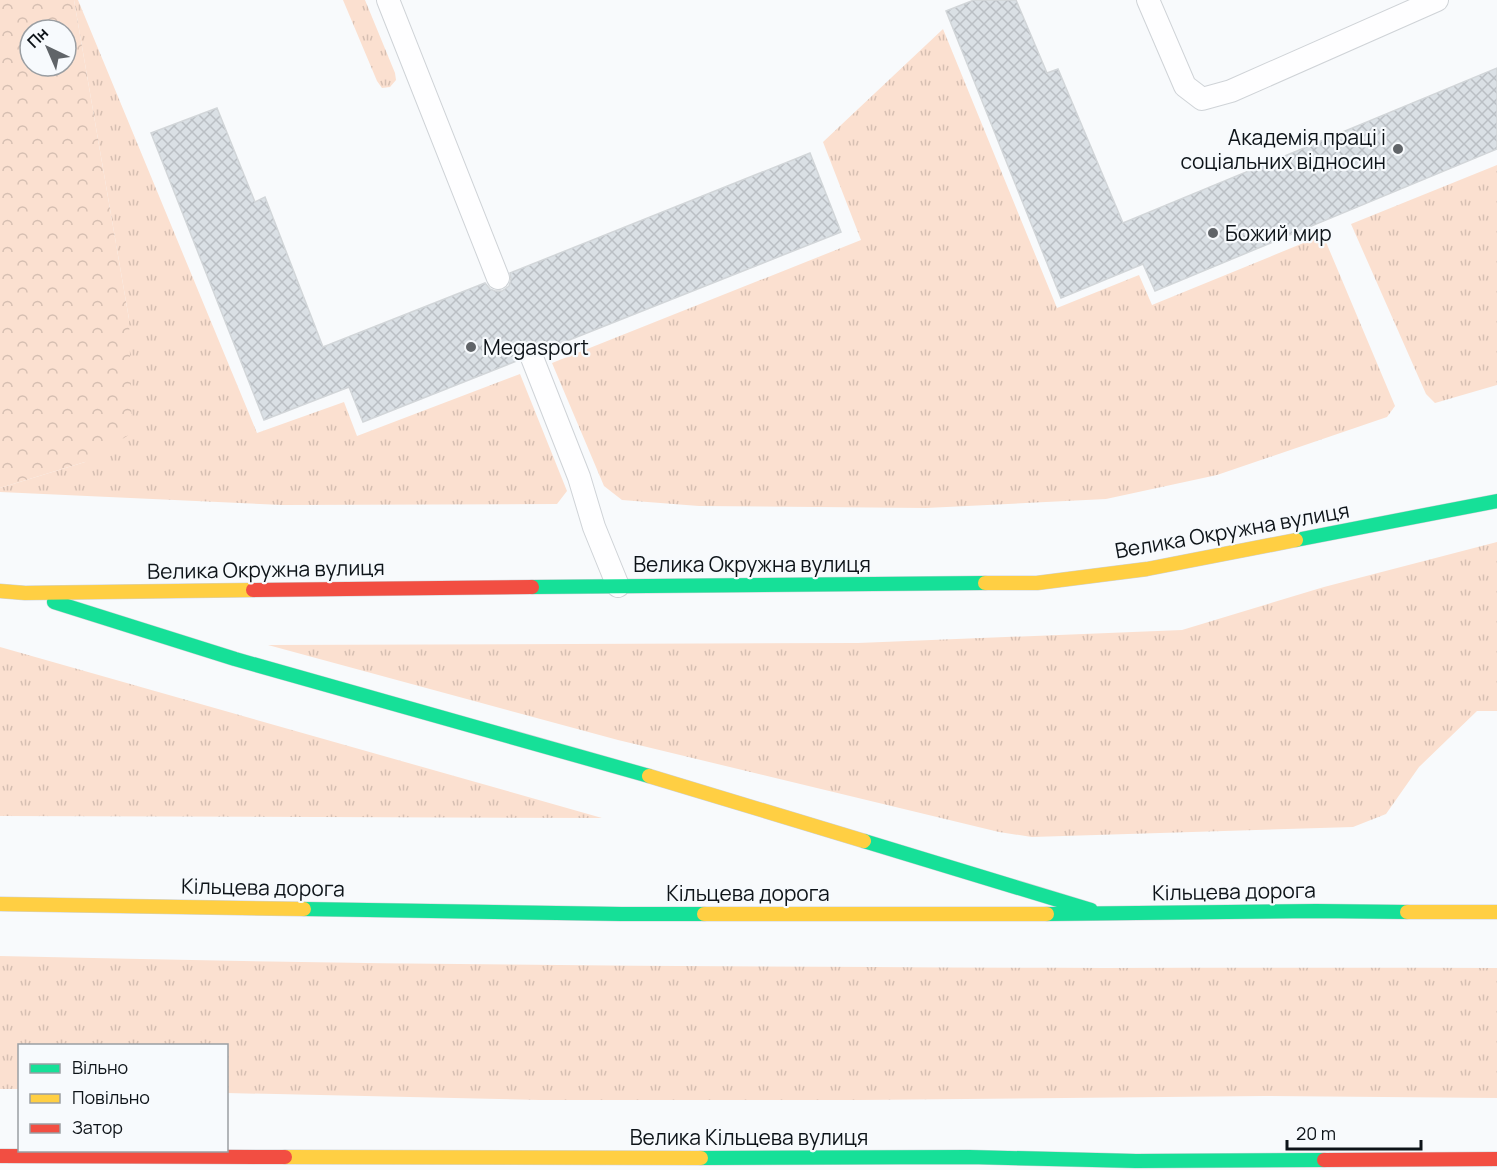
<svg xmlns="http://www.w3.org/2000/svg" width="1497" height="1170" font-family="Manrope,sans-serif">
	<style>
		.grass { fill: url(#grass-tufts) }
		.park { fill: url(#park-crowns); fill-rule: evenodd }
		.building { fill: url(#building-cross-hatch); stroke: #d2d6d9; stroke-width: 1.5 }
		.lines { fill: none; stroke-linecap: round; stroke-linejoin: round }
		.lane-casing { stroke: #cfd3d7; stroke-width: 24 }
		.fast-casing { stroke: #cfd3d7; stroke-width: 15 }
		.slow-casing { stroke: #cfd3d7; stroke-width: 15 }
		.jam-casing { stroke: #cfd3d7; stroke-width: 15 }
		.lane { stroke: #fefeff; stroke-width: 22 }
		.fast { stroke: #16e098; stroke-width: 14 }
		.slow { stroke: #ffcf43; stroke-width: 14 }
		.jam { stroke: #f24e42; stroke-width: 14 }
		.poi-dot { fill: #606468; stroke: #f7fafd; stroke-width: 2 }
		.labels { text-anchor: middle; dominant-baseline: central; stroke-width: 4.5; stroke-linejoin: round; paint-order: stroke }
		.poi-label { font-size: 21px; fill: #0e1419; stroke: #f7fafd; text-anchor: start }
		.street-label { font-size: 21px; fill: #0e1419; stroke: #f7fafd }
	</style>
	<defs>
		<pattern id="grass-tufts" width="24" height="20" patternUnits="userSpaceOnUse" patternTransform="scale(1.5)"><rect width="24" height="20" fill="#fbe0d0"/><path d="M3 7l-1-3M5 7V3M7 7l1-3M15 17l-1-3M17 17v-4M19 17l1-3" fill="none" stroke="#d6bfb2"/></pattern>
		<pattern id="park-crowns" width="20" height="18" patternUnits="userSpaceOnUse" patternTransform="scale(1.5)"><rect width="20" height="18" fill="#fbe0d0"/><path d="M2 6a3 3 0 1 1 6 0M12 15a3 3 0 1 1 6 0" fill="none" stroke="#d6bfb2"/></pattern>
		<pattern id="building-cross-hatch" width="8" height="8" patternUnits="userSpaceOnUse" patternTransform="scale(1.5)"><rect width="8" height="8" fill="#dae0e5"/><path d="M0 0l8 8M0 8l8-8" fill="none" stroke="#babfc4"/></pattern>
	</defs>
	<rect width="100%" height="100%" fill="#f8fafc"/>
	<path class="grass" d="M74 0H78L257 433 344 402 357 436 520 374 567 491 557 504 282 505 0 492V488L85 462 129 319Z
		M343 0H365L395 73 396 80 390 87 382 88 377 81Z
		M943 29 1057 308 1139 275 1152 305 1323 235 1395 406 1387 417 1217 475 1106 499 926 508 699 506 622 500 604 486 552 363 861 240 823 142Z
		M1497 165V385L1435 403 1426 394 1351 224Z
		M1497 542V711H1477L1419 767 1386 814 1353 827 1032 837 999 832 618 740 268 645 858 643 1182 630 1324 587Z
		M0 647 602 818 0 816Z
		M0 956C291 963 582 966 873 967 1081 969 1289 967 1497 968V1098L1264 1096 860 1100H540L227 1093 226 1046H20L19 1089H0Z"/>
	<path class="park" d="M0 0H74L129 319 132 433 85 462 0 488ZM30 30H66V66H30Z"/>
	<path class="building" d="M974 0H1016L1047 73 1058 69 1123 223 1497 68V149L1155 291 1143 264 1061 298 946 11Z
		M217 108 255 202 265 197 323 347 485 283 490 289 495 291H502L509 286 511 279 510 273 810 153 841 232 544 350 540 345 534 342 526 343 521 346 518 352 519 360 363 422 349 387 264 420 151 133Z"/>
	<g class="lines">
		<g class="lane-casing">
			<path id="lane" d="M388 0 498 278
				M1148 0 1185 86 1202 99 1231 91 1437 0
				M531 355 579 477 594 527 618 586"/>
		</g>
		<g class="fast-casing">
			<path id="fast" d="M1296 540 1497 501
				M532 587 985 583
				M54 602 235 659 649 776
				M864 841 1091 910
				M304 909 621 914H704
				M1047 914 1316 911 1407 912
				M701 1158 969 1157 1136 1161 1324 1160"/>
		</g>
		<g class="slow-casing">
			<path id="slow" d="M985 583H1037L1147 569 1296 540
				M0 591 25 593 253 590
				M649 776 864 841
				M0 904 304 909
				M1407 912H1497
				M704 914H1047
				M285 1157 701 1158"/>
		</g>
		<g class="jam-casing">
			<path id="jam" d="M253 590 532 587
				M0 1156 285 1157
				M1324 1160 1497 1159"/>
		</g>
		<use href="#lane" class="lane"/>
		<use href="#fast" class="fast"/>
		<use href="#slow" class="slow"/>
		<use href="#jam" class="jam"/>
	</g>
	<g class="poi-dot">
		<circle cx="1398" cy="149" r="6"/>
		<circle cx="1213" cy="233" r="6"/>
		<circle cx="471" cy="347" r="6"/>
	</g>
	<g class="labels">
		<g class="poi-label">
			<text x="1386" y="137" text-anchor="end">Академія праці і<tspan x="1386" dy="24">соціальних відносин</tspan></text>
			<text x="1225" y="233">Божий мир</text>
			<text x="483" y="347">Megasport</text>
		</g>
		<g class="street-label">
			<text transform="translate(1232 530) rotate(-10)">Велика Окружна вулиця</text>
			<text x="752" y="564">Велика Окружна вулиця</text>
			<text transform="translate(266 569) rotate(-1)">Велика Окружна вулиця</text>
			<text transform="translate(263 887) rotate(1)">Кільцева дорога</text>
			<text transform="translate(1234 891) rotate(-1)">Кільцева дорога</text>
			<text x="748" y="893">Кільцева дорога</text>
			<text x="749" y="1137">Велика Кільцева вулиця</text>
		</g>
	</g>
	<rect x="18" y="1044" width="210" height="108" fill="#f7fafd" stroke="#9a9ea2" stroke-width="1.5"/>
	<rect x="30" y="1064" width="30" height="9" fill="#16e098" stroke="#9a9ea2" stroke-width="1.5"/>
	<text x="72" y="1074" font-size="18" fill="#0e1419">Вільно</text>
	<rect x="30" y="1094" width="30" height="9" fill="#ffcf43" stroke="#9a9ea2" stroke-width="1.5"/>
	<text x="72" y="1104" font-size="18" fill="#0e1419">Повільно</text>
	<rect x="30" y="1124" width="30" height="9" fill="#f24e42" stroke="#9a9ea2" stroke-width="1.5"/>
	<text x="72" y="1134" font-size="18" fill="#0e1419">Затор</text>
	<g transform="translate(48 48) rotate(316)"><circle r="28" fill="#f7fafd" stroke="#9a9ea2" stroke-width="1.5"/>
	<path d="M0-4.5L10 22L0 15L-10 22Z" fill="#606468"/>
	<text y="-9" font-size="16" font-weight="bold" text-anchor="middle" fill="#0e1419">Пн</text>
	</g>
	<path d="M1287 1140v9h134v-9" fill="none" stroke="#0e1419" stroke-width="3"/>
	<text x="1296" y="1140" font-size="18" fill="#0e1419" stroke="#f7fafd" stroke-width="4.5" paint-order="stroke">20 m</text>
</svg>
